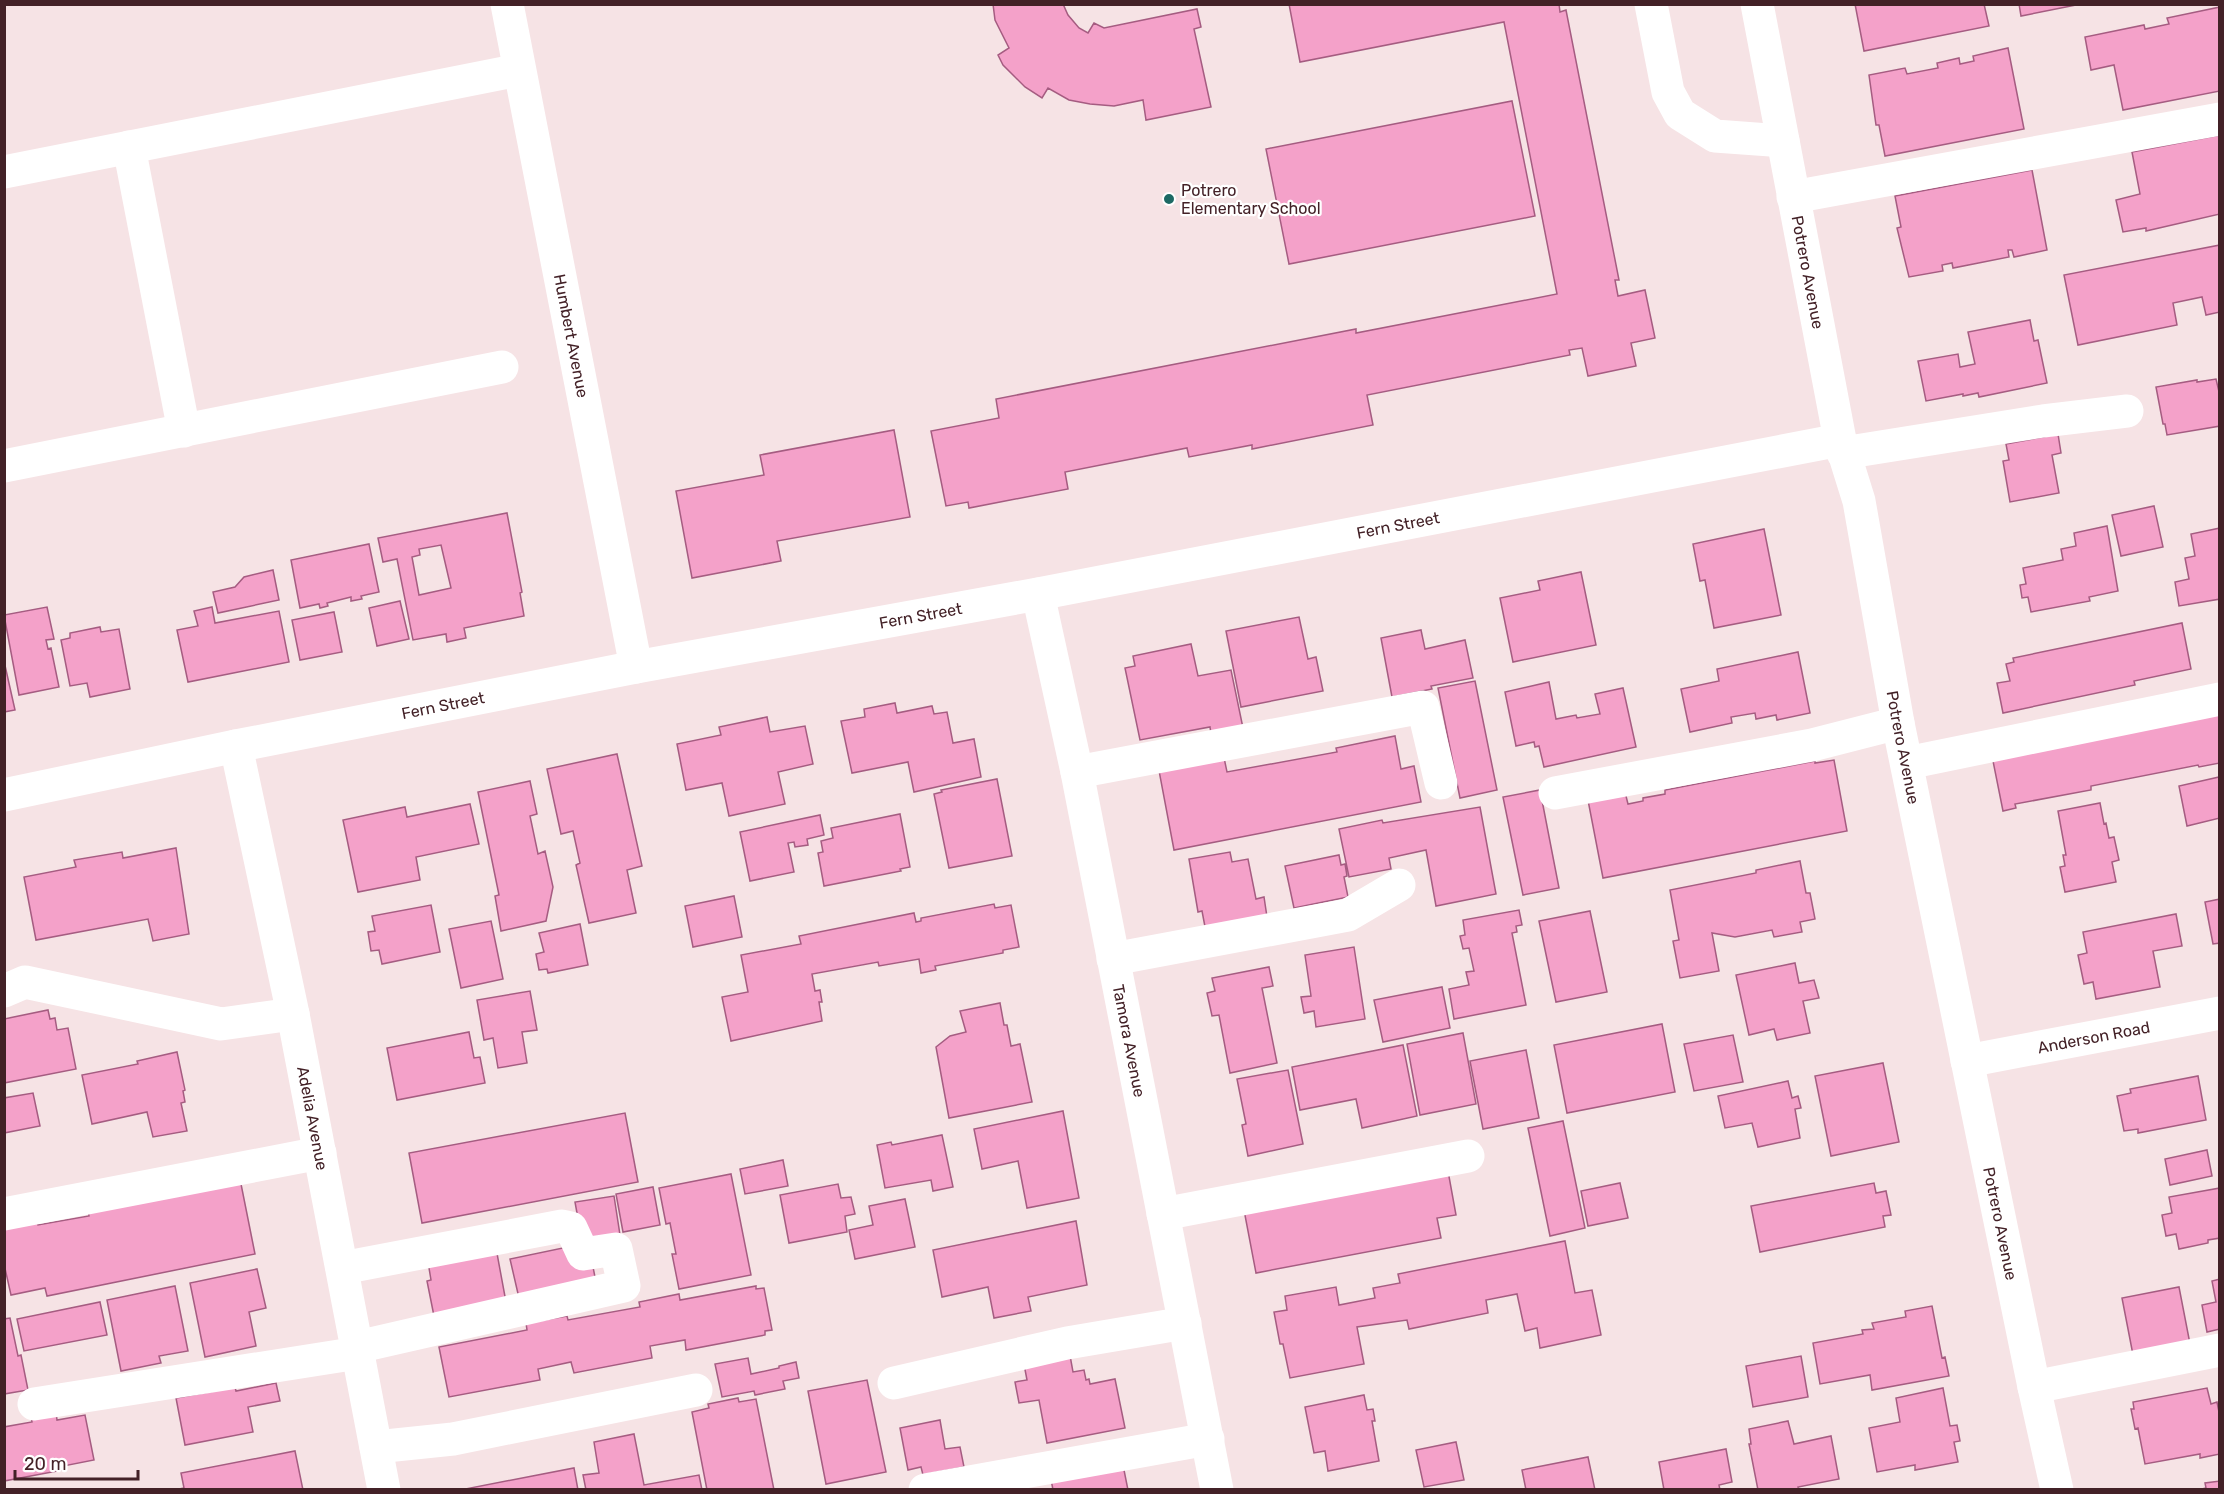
<svg xmlns="http://www.w3.org/2000/svg" width="2224" height="1494" font-family="Rubik,sans-serif">
	<style>
		.building { fill: #f4a1c9; stroke: #a55c81; stroke-width: 1.5; fill-rule: evenodd }
		.lines { fill: none; stroke-linecap: round; stroke-linejoin: round }
		.minor { stroke: #fff; stroke-width: 33 }
		.poi-dot { fill: #1d6964; stroke: #fff; stroke-width: 2 }
		.labels { text-anchor: middle; dominant-baseline: central; stroke-width: 4.5; stroke-linejoin: round; paint-order: stroke }
		.poi-label { font-size: 16px; fill: #432127; stroke: #fff; text-anchor: start }
		.street-label { font-size: 16px; fill: #432127; stroke: #fff }
	</style>
	<rect width="100%" height="100%" fill="#f6e3e5"/>
	<path class="building" d="M993 4H1063L1068 15 1079 28 1088 33 1094 23 1104 28 1197 9 1201 27 1194 29 1211 107 1146 120 1143 100 1114 106 1090 104 1069 100 1048 88 1042 98 1025 87 1003 65 998 55 1009 48 995 20Z
		M1289 4H1559L1560 12 1566 10 1619 280H1615L1618 296 1645 290 1655 338 1631 343 1636 366 1588 376 1582 348 1569 350 1570 355 1367 395 1373 425 1252 449V445L1189 457 1187 448 1065 472 1068 489 969 508 968 502 946 506 931 431 999 418 996 399 1356 329V333L1557 294 1504 22 1300 62Z
		M1855 4H1984L1989 26 1864 51Z
		M2019 4H2081L2021 16Z
		M2220 7V91L2123 110 2114 65 2091 70 2085 37 2144 25 2145 29 2169 24 2167 18Z
		M2008 48 2024 129 1885 156 1879 125H1876L1869 75 1905 68 1907 74 1938 68 1937 63 1959 58 1960 64 1974 61 1973 56Z
		M1512 101 1535 216 1289 264 1266 149Z
		M2220 135V214L2146 231V228L2123 232 2116 200 2140 194 2132 152Z
		M2032 170 2047 250 2014 257 2012 250H2008L2009 257 1953 268 1952 263 1942 265 1943 271 1909 277 1897 228 1901 227 1895 196Z
		M2220 245V312L2206 315 2202 297 2173 303 2177 325 2078 345 2064 275Z
		M2030 320 2034 341 2038 340 2047 383 1979 397 1978 393 1963 396V394L1926 401 1918 361 1958 354 1960 367 1975 364 1968 332Z
		M2216 379 2220 396V426L2167 435 2165 424H2163L2156 387 2197 380V382Z
		M894 430 910 517 777 541 781 561 692 578 676 491 764 475 760 455Z
		M2058 434 2061 453 2052 455 2059 493 2010 502 2003 461 2009 460 2006 444Z
		M2154 506 2163 547 2121 556 2112 515Z
		M507 513 522 592 520 593 524 616 464 628 466 638 447 642 446 634 413 640 397 559 383 562 378 538ZM441 545 451 588 419 595 412 557 420 555 419 549Z
		M2107 526 2118 591 2089 597 2090 601 2031 612 2028 597 2022 598 2020 585 2026 584 2023 568 2063 560 2061 549 2076 546 2074 533Z
		M2220 528V599L2179 606 2175 582 2189 579 2185 558 2195 556 2191 534Z
		M1764 529 1781 615 1714 628 1705 580 1700 581 1693 544Z
		M369 544 379 592 361 596 362 599 351 601V597L327 603 328 606 320 608 319 604 300 608 291 560Z
		M273 570 279 600 218 613 213 592 235 587 244 577Z
		M1581 572 1596 645 1513 662 1500 598 1540 590 1538 581Z
		M400 601 409 639 377 646 369 608Z
		M47 607 54 639 46 640 48 649 51 648 59 687 19 695 4 615Z
		M212 607 215 623 279 611 289 662 188 682 177 630 198 626 194 611Z
		M334 612 342 652 300 660 292 620Z
		M1299 617 1308 659 1316 657 1323 691 1241 707 1226 631Z
		M2182 623 2191 669 2134 681 2135 685 2003 713 1997 683 2010 681 2006 664 2014 662 2013 658Z
		M100 627 101 632 119 629 130 689 90 697 87 683 70 686 61 640 70 638V633Z
		M1421 630 1425 649 1465 640 1473 678 1431 686 1432 689 1392 697 1381 638Z
		M1191 644 1198 676 1231 670 1243 728 1211 734 1210 727 1140 740 1125 668 1135 666 1133 656Z
		M1798 652 1810 713 1777 720 1776 715 1756 719 1755 713 1731 717 1732 723 1690 732 1681 689 1719 681 1717 669Z
		M4 661 15 710 4 712Z
		M1475 681 1497 790 1460 798 1438 688Z
		M1549 682 1556 719 1576 715 1577 718 1600 714 1595 694 1623 688 1636 747 1544 767 1539 746 1535 747 1534 742 1516 746 1505 692Z
		M895 703 897 713 932 706 934 714 947 712 953 743 974 739 981 777 914 792 908 762 852 773 841 721 865 717 864 709Z
		M2220 708V763L2199 767 2198 765 2091 786V790L2015 804 2016 808 2003 811 1991 751Z
		M767 717 770 732 805 726 813 764 778 772 785 804 729 816 722 783 686 790 677 744 721 735 719 727Z
		M1395 736 1401 769 1414 766 1421 802 1174 850 1157 760 1222 748 1227 772 1337 752 1336 748Z
		M617 754 642 866 627 870 636 913 589 923 576 865 580 863 573 831 561 834 547 769Z
		M1834 760 1847 831 1603 878 1587 795 1624 788 1628 804 1643 801V798L1665 794V790L1815 761V763Z
		M2219 777 2220 818 2187 826 2179 786Z
		M997 779 1012 856 949 868 934 794 942 792 941 790Z
		M530 781 537 814 530 816 538 854 545 851 553 887 546 921 501 931 495 896 499 895 478 792Z
		M1540 790 1559 888 1523 895 1503 797Z
		M2100 803 2104 824 2106 823 2109 838 2114 837 2119 860 2112 862 2116 882 2065 892 2060 867 2065 866 2063 855H2066L2058 811Z
		M470 804 479 844 416 857 420 880 358 892 343 820 405 807 407 817Z
		M1480 807 1496 894 1436 906 1426 850 1389 858 1391 869 1349 877 1339 829 1382 820 1383 823Z
		M900 814 910 867 900 869 901 871 824 886 818 853 823 852 821 841 833 838 831 828Z
		M820 815 824 835 807 839 808 845 795 847 794 842 788 843 794 872 750 881 740 832Z
		M176 848 189 934 153 941 148 919 36 940 24 877 76 867 74 860 122 852 123 858Z
		M1230 852 1232 862 1248 859 1256 899 1264 897 1267 917 1206 932 1202 911 1198 912 1189 859Z
		M1339 855 1341 865 1345 864 1347 876 1344 877 1348 897 1294 908 1285 866Z
		M1800 861 1806 893H1810L1815 919 1800 922 1802 932 1774 937 1772 930 1735 937 1712 933 1719 971 1680 978 1673 941 1679 940 1670 890 1756 873V870Z
		M734 896 742 937 693 947 685 906Z
		M2220 899V943L2213 944 2205 902Z
		M994 904 995 908 1011 905 1019 947 1003 950V953L935 966 936 970 921 973 919 959 879 966 878 962 812 974 815 991 820 990 822 1002H819L822 1021 731 1041 722 997 748 992 741 955 801 944 799 936 914 913 916 922 921 921V918Z
		M431 905 440 952 382 964 379 950 371 951 368 932 375 931 372 916Z
		M1519 910 1522 925 1516 926 1517 932 1512 933 1526 1005 1454 1019 1449 989 1469 985 1466 972 1474 971 1469 948 1463 949 1460 936 1465 935 1463 920Z
		M1590 911 1607 992 1556 1002 1539 921Z
		M2176 914 2182 946 2153 951 2160 987 2096 999 2093 982 2084 984 2078 955 2087 953 2083 932Z
		M491 921 503 979 461 988 449 929Z
		M580 924 588 965 548 973 547 969 539 970 536 954 544 952 539 933Z
		M1354 947 1365 1019 1316 1027 1314 1011 1304 1013 1301 997 1311 996 1305 955Z
		M1795 963 1799 983 1814 980 1819 998 1803 1001 1810 1033 1777 1040 1774 1029 1749 1035 1736 975Z
		M1269 967 1273 986 1262 988 1277 1063 1230 1073 1219 1015 1212 1016 1207 993 1215 991 1212 978Z
		M1442 987 1450 1028 1383 1042 1374 1000Z
		M530 991 537 1030 522 1032 527 1063 498 1068 493 1038 484 1040 477 1000Z
		M1000 1003 1004 1025H1007L1011 1046 1020 1044 1032 1102 949 1118 936 1047 950 1036 966 1032 960 1011Z
		M48 1010 50 1019 55 1018 57 1030 68 1028 76 1069 4 1083V1019Z
		M1662 1024 1675 1092 1567 1113 1554 1045Z
		M469 1032 474 1058 480 1057 485 1083 397 1100 387 1048Z
		M1463 1033 1476 1104 1420 1115 1407 1044Z
		M1733 1035 1743 1082 1694 1091 1684 1044Z
		M1403 1045 1417 1116 1362 1128 1356 1099 1300 1110 1292 1067Z
		M1526 1050 1539 1118 1483 1129 1470 1061Z
		M177 1052 185 1090 183 1091 185 1102 181 1103 187 1131 153 1137 147 1112 92 1124 82 1075 138 1064 137 1061Z
		M1883 1063 1899 1142 1831 1156 1815 1076Z
		M1288 1070 1303 1144 1248 1156 1242 1125 1246 1124 1237 1079Z
		M2198 1076 2206 1120 2138 1133V1129L2124 1131 2117 1096 2131 1093 2130 1089Z
		M1788 1081 1792 1098 1798 1096 1801 1108 1795 1109 1800 1138 1758 1147 1752 1123 1725 1128 1718 1096Z
		M33 1093 40 1126 4 1133V1098Z
		M1063 1111 1079 1198 1027 1208 1018 1161 982 1169 974 1129Z
		M625 1113 638 1182 422 1223 409 1153Z
		M1563 1121 1585 1228 1550 1236 1528 1128Z
		M942 1135 953 1187 933 1191 931 1180 885 1188 877 1145 891 1142 892 1145Z
		M2207 1150 2212 1176 2170 1185 2165 1159Z
		M783 1160 788 1186 745 1194 740 1169Z
		M1448 1171 1456 1215 1437 1218 1441 1238 1256 1273 1244 1210Z
		M731 1174 751 1275 679 1289 672 1254H676L670 1223 666 1224 659 1188Z
		M240 1179 255 1254 47 1296 45 1288 11 1295 4 1264V1226L37 1219 38 1225 89 1216 88 1210Z
		M1620 1183 1628 1218 1588 1226 1581 1191Z
		M1874 1183 1876 1193 1886 1191 1891 1215 1883 1216 1885 1227 1760 1252 1751 1206Z
		M838 1184 841 1198 851 1197 855 1214 845 1216 847 1232 789 1243 780 1195Z
		M653 1187 660 1225 623 1232 616 1194Z
		M2220 1188V1238L2208 1240V1243L2179 1249 2176 1234 2166 1236 2162 1215 2172 1213 2169 1197Z
		M614 1196 620 1235 582 1241 575 1202Z
		M905 1199 915 1247 855 1259 849 1230 873 1225 869 1206Z
		M1076 1221 1087 1285 1028 1297 1031 1311 994 1318 988 1287 942 1297 933 1250Z
		M1565 1241 1575 1293 1592 1290 1601 1335 1540 1348 1537 1328 1525 1331 1517 1294 1486 1300 1488 1313 1409 1329 1407 1320 1357 1327 1364 1364 1290 1378 1283 1344H1280L1274 1312 1287 1310 1285 1296 1336 1287 1339 1305 1375 1298 1373 1288 1400 1283 1398 1274Z
		M577 1245 592 1262 596 1282 519 1298 510 1259Z
		M496 1248 506 1302 434 1316 427 1281 431 1280 428 1262Z
		M257 1269 266 1308 249 1312 256 1346 205 1357 190 1283Z
		M2220 1279V1329L2207 1332 2202 1305 2216 1302 2212 1281Z
		M175 1286 188 1351 159 1356 161 1363 121 1371 107 1300Z
		M756 1286V1289L764 1288 772 1330 765 1331V1335L686 1350 685 1340 650 1346 652 1358 574 1373 571 1362 538 1369 540 1380 449 1397 439 1347 527 1330 526 1323 567 1316 568 1320 640 1307 639 1302 679 1294 680 1300Z
		M2179 1287 2191 1349 2134 1360 2122 1298Z
		M100 1302 107 1335 24 1351 17 1319Z
		M1932 1306 1942 1358 1945 1357 1949 1376 1872 1390 1870 1375 1820 1384 1813 1343 1863 1334 1862 1330 1874 1329 1872 1323 1906 1317 1905 1311Z
		M10 1318 18 1356 21 1355 28 1390 4 1394V1319Z
		M1069 1350 1073 1372 1084 1370 1086 1380 1089 1379 1090 1384 1115 1379 1125 1428 1047 1443 1039 1400 1019 1403 1015 1382 1027 1380 1023 1359Z
		M1801 1356 1808 1397 1753 1407 1746 1366Z
		M748 1358 751 1374 779 1368V1366L796 1362 799 1378 783 1381 785 1389 755 1395 754 1391 722 1397 715 1364Z
		M867 1380 886 1472 826 1484 808 1391Z
		M276 1383 280 1401 248 1407 253 1432 185 1445 176 1398 235 1387 236 1391Z
		M1943 1388 1950 1426 1957 1425 1960 1441 1954 1442 1958 1462 1915 1470V1465L1877 1472 1869 1428 1900 1422 1896 1398Z
		M2207 1388 2211 1404 2217 1402 2220 1417V1454L2200 1458V1454L2145 1464 2138 1428 2135 1429 2131 1409H2134L2133 1402Z
		M1364 1395 1367 1410 1373 1409 1375 1421H1372L1379 1461 1328 1471 1325 1451 1314 1453 1305 1407Z
		M738 1398 739 1402 756 1399 774 1490H707L692 1412 709 1408 708 1404Z
		M56 1412 57 1420 85 1415 94 1460 63 1466V1470L4 1481V1427L32 1422 31 1417Z
		M940 1420 945 1449 960 1447 964 1467 923 1475 921 1467 908 1470 900 1428Z
		M1788 1421 1794 1444 1831 1436 1839 1479 1798 1487 1799 1490H1758L1749 1444H1751L1749 1429Z
		M634 1434 644 1485 699 1475 702 1490H586L583 1475 599 1473 594 1442Z
		M1456 1442 1464 1480 1424 1487 1416 1450Z
		M1726 1449 1732 1482 1719 1485 1720 1490H1664L1659 1462Z
		M295 1451 303 1490H174L184 1488 181 1473Z
		M1588 1457 1595 1490H1526L1522 1470Z
		M1122 1460 1128 1490H1053L1050 1474Z
		M574 1468 578 1490H465V1489Z
		M2220 1481V1490H2198L2206 1488 2205 1483Z"/>
	<g class="lines">
		<g class="minor">
			<path id="s1" d="M507 4 636 667"/>
			<path d="M1651 4 1668 92 1680 114 1715 136 1783 141"/>
			<path id="s2" d="M1757 4 1840 440 1859 501 1898 723 2034 1387 2057 1490"/>
			<path d="M129 147 184 431"/>
			<path d="M4 172 519 70"/>
			<path d="M1793 197 2220 119"/>
			<path d="M1843 453 2043 421 2127 411"/>
			<path d="M4 466 502 367"/>
			<path id="s3" d="M1038 594 1077 772 1217 1490"/>
			<path id="s4" d="M236 746 293 1014 384 1490"/>
			<path d="M1907 763 2220 699"/>
			<path d="M1077 772 1423 707 1441 783"/>
			<path d="M1555 793 1812 745 1898 723"/>
			<path id="s5" d="M4 795 236 746 636 667 1038 594 1840 440"/>
			<path d="M1113 959 1348 915 1399 885"/>
			<path d="M4 991 25 982 221 1024 293 1014"/>
			<path id="s6" d="M1967 1061 2220 1013"/>
			<path d="M4 1214 320 1153"/>
			<path d="M1163 1214 1468 1156"/>
			<path d="M342 1268 562 1226 571 1228 583 1254 616 1249 624 1286 357 1347"/>
			<path d="M894 1383 1067 1343 1185 1323"/>
			<path d="M2034 1387 2220 1350"/>
			<path d="M34 1404 358 1353"/>
			<path d="M376 1447 453 1439 696 1390"/>
			<path d="M925 1490 1208 1439"/>
		</g>
	</g>
	<circle class="poi-dot" cx="1169" cy="199" r="6"/>
	<g class="labels">
		<g class="poi-label">
			<text x="1181" y="190">Potrero<tspan x="1181" dy="18">Elementary School</tspan></text>
		</g>
		<g class="street-label">
			<text stroke="none"><textPath href="#s2" startOffset="273">Potrero Avenue</textPath></text>
			<text stroke="none"><textPath href="#s1" startOffset="338">Humbert Avenue</textPath></text>
			<text stroke="none"><textPath href="#s5" startOffset="1420">Fern Street</textPath></text>
			<text stroke="none"><textPath href="#s5" startOffset="934">Fern Street</textPath></text>
			<text stroke="none"><textPath href="#s5" startOffset="448">Fern Street</textPath></text>
			<text stroke="none"><textPath href="#s2" startOffset="758">Potrero Avenue</textPath></text>
			<text stroke="none"><textPath href="#s6" startOffset="129">Anderson Road</textPath></text>
			<text stroke="none"><textPath href="#s3" startOffset="456">Tamora Avenue</textPath></text>
			<text stroke="none"><textPath href="#s4" startOffset="380">Adelia Avenue</textPath></text>
			<text stroke="none"><textPath href="#s2" startOffset="1244">Potrero Avenue</textPath></text>
		</g>
	</g>
	<rect width="2224" height="1494" fill="none" stroke="#432127" stroke-width="12"/>
	<path d="M15 1470v9h123v-9" fill="none" stroke="#432127" stroke-width="3"/>
	<text x="24" y="1470" font-size="18" fill="#432127" stroke="#ffffff" stroke-width="4.5" paint-order="stroke">20 m</text>
</svg>
